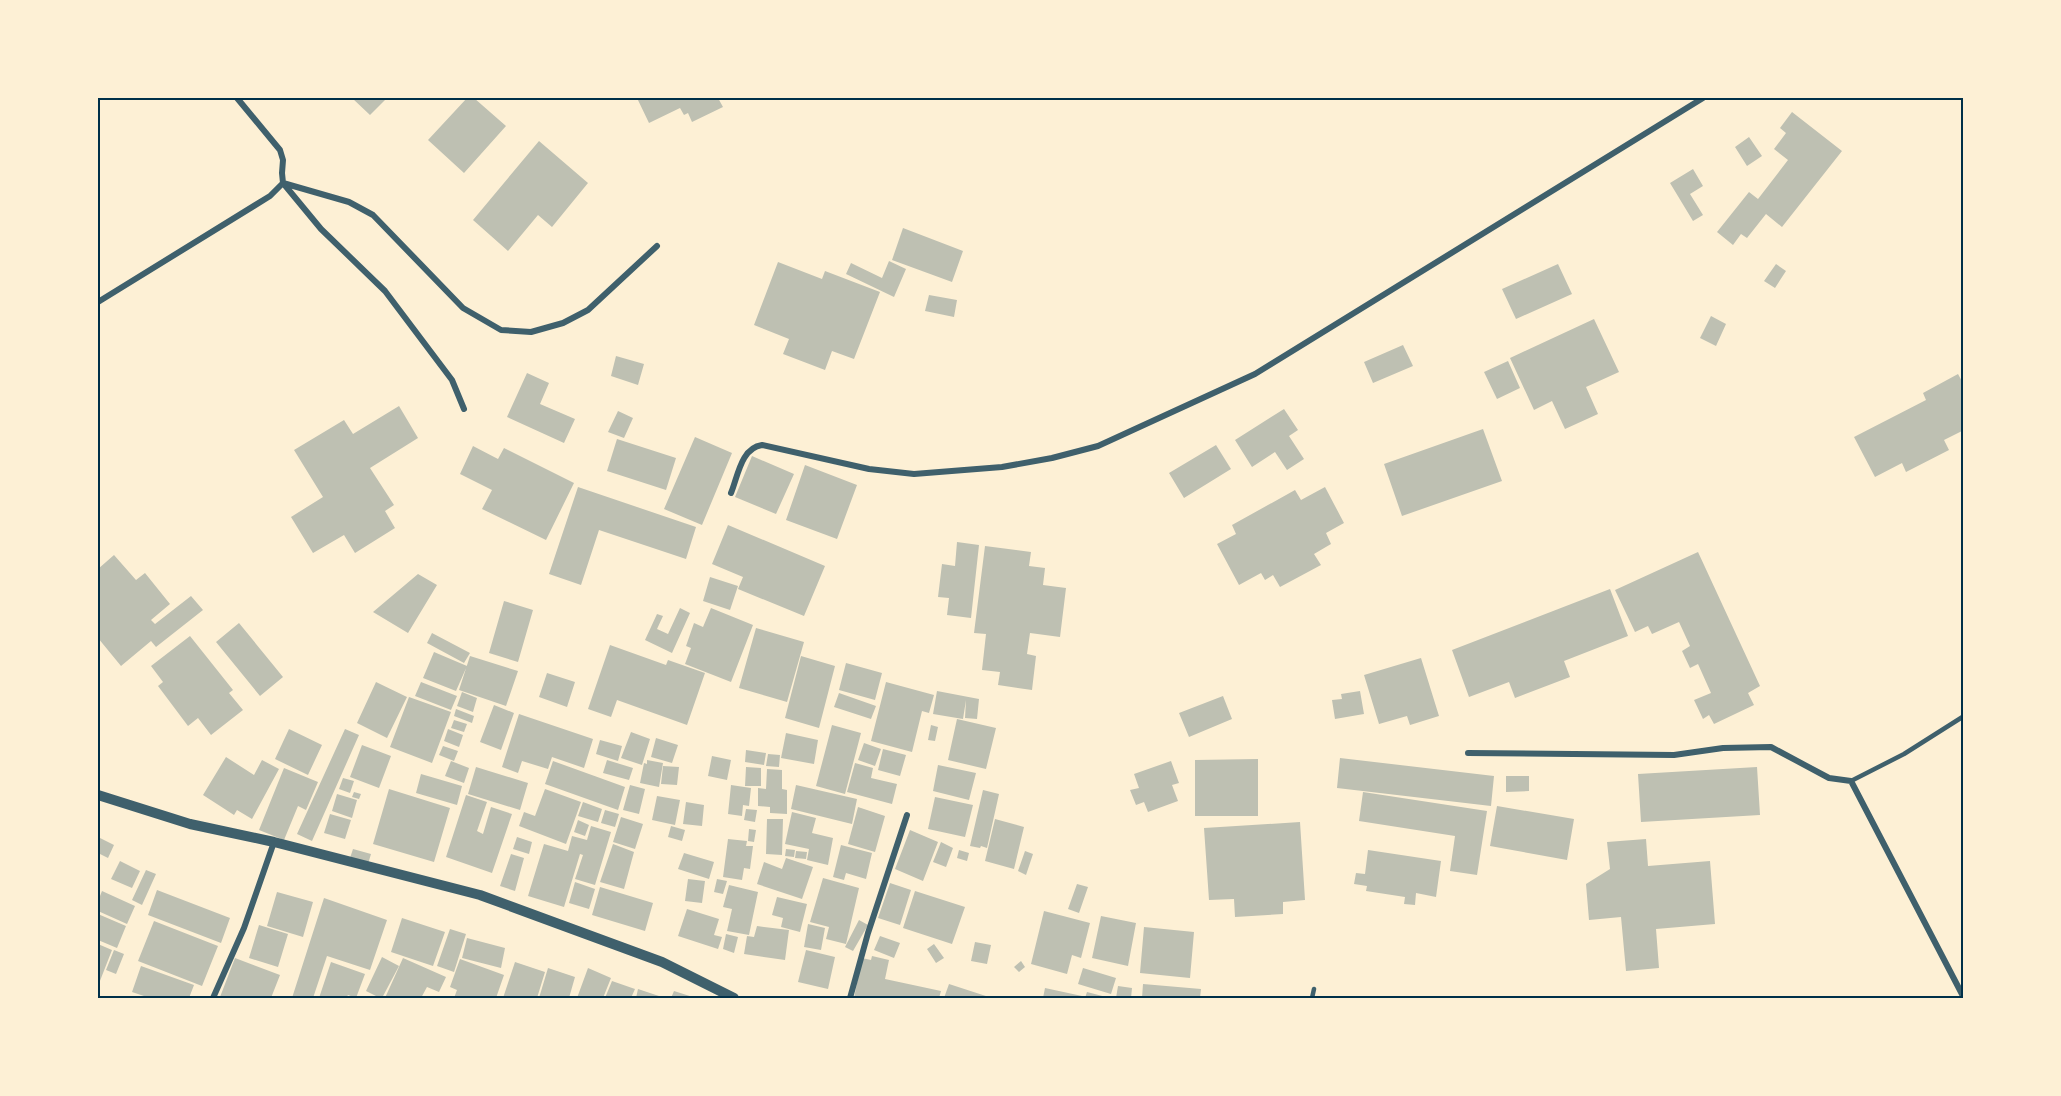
<svg xmlns="http://www.w3.org/2000/svg" width="2061" height="1096" font-family="Montserrat,sans-serif">
	<style>
		.building { fill: #bec0b2 }
		.lines { fill: none; stroke-linecap: round; stroke-linejoin: round }
		.service { stroke: #3f606c; stroke-width: 4.5 }
		.minor { stroke: #3f606c; stroke-width: 6 }
		.tertiary { stroke: #3f606c; stroke-width: 10 }
		.neatline { fill: none; stroke: #003049; stroke-width: 2 }
	</style>
	<rect width="100%" height="100%" fill="#fdf0d5"/>
	<path class="building" d="M352 98H387L370 115Z
		M467 98H474L506 126 464 173 428 140Z
		M637 98H718L723 107 692 122 688 113 684 115 680 108 649 123Z
		M1792 112 1842 151 1782 227 1766 214 1747 238 1741 234 1733 245 1717 232 1749 192 1758 199 1788 160 1774 149 1786 133 1780 128Z
		M1749 137 1762 156 1747 166 1735 147Z
		M539 141 588 183 552 227 538 215 508 251 473 220Z
		M1693 169 1703 186 1690 194 1703 215 1693 221 1670 183Z
		M903 228 963 251 952 282 892 260Z
		M889 261 906 269 894 297 846 274 851 263 882 278Z
		M778 262 822 279 825 271 880 292 854 359 832 351 825 370 783 354 789 339 754 325Z
		M1558 264 1572 294 1516 319 1502 289Z
		M1776 264 1786 271 1775 288 1764 281Z
		M929 295 957 300 954 317 925 311Z
		M1711 316 1726 324 1716 346 1700 338Z
		M1594 319 1619 372 1586 387 1598 414 1565 429 1552 401 1534 410 1510 358Z
		M1403 345 1413 366 1373 383 1364 362Z
		M616 356 644 364 638 385 611 376Z
		M1508 361 1520 388 1497 399 1484 372Z
		M527 373 549 383 540 404 575 419 564 443 507 417Z
		M1958 374 1964 385V430L1944 440 1949 450 1906 472 1902 463 1875 477 1854 437 1926 400 1923 393Z
		M399 406 418 438 370 468 394 505 385 511 395 528 355 553 344 535 313 553 291 517 323 497 294 450 344 420 353 434Z
		M1284 409 1298 430 1289 436 1304 459 1287 470 1275 452 1252 467 1235 440Z
		M618 411 633 418 624 438 608 432Z
		M1483 429 1502 481 1402 516 1384 464Z
		M695 437 732 453 702 525 664 509Z
		M617 439 676 458 666 490 607 471Z
		M1216 445 1231 469 1184 498 1169 473Z
		M473 446 498 459 504 448 574 483 546 540 482 509 492 490 460 474Z
		M752 456 794 474 776 514 735 497Z
		M805 465 857 485 837 539 786 520Z
		M578 487 696 527 686 559 599 530 581 585 549 574Z
		M1325 487 1344 523 1326 533 1331 544 1314 554 1321 565 1280 587 1273 575 1265 580 1261 573 1239 585 1217 544 1236 534 1232 525 1295 490 1301 500Z
		M728 525 825 566 804 616 738 589 743 577 712 564Z
		M957 542 979 545 971 618 947 615 949 598 938 597 942 564 955 566Z
		M985 546 1031 552 1029 566 1045 568 1043 585 1066 588 1060 637 1030 633 1027 654 1036 656 1032 690 998 685 1000 672 982 670 986 634 974 633Z
		M1698 552 1760 686 1748 693 1754 705 1714 724 1709 715 1703 719 1694 700 1711 693 1698 664 1690 668 1682 651 1690 646 1679 622 1652 634 1648 626 1635 632 1615 590Z
		M114 555 136 580 145 573 170 604 151 620 155 624 191 596 203 610 156 647 151 641 121 666 98 638V569Z
		M418 574 437 585 408 633 373 612Z
		M710 577 738 586 730 610 703 601Z
		M1610 589 1628 636 1564 661 1570 677 1515 698 1509 682 1469 697 1452 650Z
		M504 601 533 610 518 662 489 653Z
		M680 608 690 613 672 653 645 640 657 614 663 616 657 629 668 634Z
		M711 608 753 625 731 682 685 664 691 648 686 646 694 623 703 627Z
		M239 623 283 677 260 696 216 642Z
		M756 628 804 642 787 702 739 688Z
		M432 633 470 653 464 663 427 643Z
		M190 636 233 690 229 693 243 710 211 735 198 718 188 726 158 686 163 682 151 666Z
		M610 645 666 665 668 660 705 673 687 725 617 700 611 717 588 709Z
		M434 652 467 666 456 691 423 678Z
		M470 656 518 671 506 706 459 690Z
		M801 656 835 666 819 728 785 718Z
		M1421 658 1439 716 1410 725 1407 716 1379 724 1364 675Z
		M846 663 882 673 875 700 839 690Z
		M547 673 575 682 567 707 539 697Z
		M376 682 407 697 387 738 357 723Z
		M421 682 457 696 451 710 415 696Z
		M886 682 934 695 929 713 922 711 912 752 871 741Z
		M937 691 979 699 977 719 965 718 966 700 963 719 933 714Z
		M1360 691 1364 714 1335 719 1332 700 1342 699 1341 694Z
		M462 692 477 698 473 712 457 706Z
		M839 693 876 706 871 719 834 707Z
		M1223 696 1232 719 1189 737 1179 713Z
		M409 697 451 712 432 763 390 747Z
		M494 705 514 713 501 750 480 742Z
		M456 709 474 716 472 723 454 716Z
		M519 714 593 739 584 768 552 757 548 769 522 761 518 773 502 767Z
		M957 719 996 728 986 769 948 760Z
		M454 720 467 724 464 732 451 728Z
		M832 725 861 733 845 794 816 786Z
		M931 725 938 727 935 741 928 740Z
		M289 729 322 745 308 775 275 759Z
		M345 729 359 735 312 841 297 834Z
		M448 729 463 735 459 747 444 741Z
		M631 732 650 739 642 765 621 758Z
		M786 733 818 740 814 764 781 758Z
		M656 738 678 745 672 763 651 757Z
		M600 740 622 746 618 761 596 754Z
		M864 743 881 749 875 766 858 760Z
		M362 745 391 756 379 788 350 777Z
		M443 746 458 751 454 761 439 755Z
		M883 749 906 755 900 776 878 770Z
		M746 750 766 753 764 765 745 762Z
		M768 754 780 755 779 767 766 766Z
		M712 756 731 760 727 780 708 776Z
		M226 757 254 775 262 760 279 769 252 819 237 810 234 815 203 795Z
		M1340 758 1494 776 1491 806 1337 788Z
		M1258 759V816H1195V760Z
		M607 760 633 768 629 780 603 773Z
		M647 760 663 763 659 787 640 783 644 763 647 764Z
		M451 761 469 768 464 783 445 776Z
		M553 761 625 787 618 810 545 784Z
		M1171 761 1179 783 1172 785 1178 801 1148 812 1144 802 1136 805 1130 790 1139 788 1134 774Z
		M855 763 873 768 871 778 897 784 892 804 847 792Z
		M938 765 976 773 969 800 933 791Z
		M663 766 679 767 677 785 661 784Z
		M476 767 528 783 520 810 468 794Z
		M746 767 761 768V786H745Z
		M1757 767 1760 815 1641 822 1638 774Z
		M284 768 318 782 306 810 298 806 284 840 259 830Z
		M767 769 782 770V789L787 790V814L770 813V807L758 806V788L766 789Z
		M421 774 462 786 457 805 416 793Z
		M1506 776H1529V791L1506 792Z
		M343 778 354 781 350 793 339 789Z
		M630 785 645 789 639 814 623 810Z
		M731 785 751 788 749 806 743 805 742 816 728 814Z
		M796 785 857 799 852 824 791 809Z
		M389 789 450 808 434 862 373 844Z
		M545 789 581 802 566 844 519 826 524 812 535 816Z
		M983 790 999 794 987 848 981 846 980 848 970 846Z
		M354 792 361 794 359 799 352 797Z
		M1363 792 1487 811 1477 875 1450 871 1455 836 1359 821Z
		M337 794 357 800 352 818 332 811Z
		M466 795 487 802 477 831 483 834 491 807 512 814 492 873 446 857Z
		M657 796 680 800 675 825 652 820Z
		M935 797 973 805 965 837 928 829Z
		M583 802 602 809 598 822 578 816Z
		M686 802 704 805 702 826 683 824Z
		M1497 806 1574 819 1567 860 1490 846Z
		M858 807 885 816 875 852 848 844Z
		M746 809 757 810 755 822 744 820Z
		M605 810 619 814 615 827 601 823Z
		M792 812 816 818 812 833 833 838 828 865 807 860 809 849 785 844Z
		M330 814 351 820 345 839 324 833Z
		M621 817 643 824 635 849 613 842Z
		M767 819H783L782 855 766 854Z
		M995 819 1024 827 1014 869 985 861Z
		M578 820 589 825 585 836 574 832Z
		M1300 822 1305 900 1283 902V914L1235 917 1234 899 1209 900 1204 828Z
		M591 826 611 832 595 885 575 879 583 855 580 854 564 907 528 896 544 844 568 851 572 836 587 840Z
		M671 826 685 830 682 841 668 837Z
		M749 829 756 830 754 842 748 841Z
		M910 830 938 842 923 881 895 869Z
		M98 837 114 845 108 858 98 853Z
		M517 837 532 842 529 854 513 849Z
		M728 839 747 841 746 846H753L750 869 744 868 742 880 723 877Z
		M1646 839 1648 866 1710 861 1715 924 1656 929 1659 968 1626 971 1621 917 1589 920 1586 884 1610 869 1607 842Z
		M941 842 953 848 946 867 933 862Z
		M613 844 634 852 624 889 600 882Z
		M841 845 872 853 866 879 846 873 844 880 833 877Z
		M353 849 371 854 368 864 350 858Z
		M786 849 795 850 794 857 785 856Z
		M959 850 969 853 967 861 957 858Z
		M1368 850 1441 861 1436 897 1416 893 1415 905 1404 904 1405 897 1366 891 1367 886 1354 884 1356 873 1365 874Z
		M796 851 807 852 806 859 795 858Z
		M1025 851 1033 854 1026 875 1018 871Z
		M684 853 714 862 709 879 678 869Z
		M511 854 524 858 515 891 500 886Z
		M786 858 813 867 802 899 757 884 764 862 782 869Z
		M120 861 140 871 132 888 111 879Z
		M146 870 156 874 142 905 132 900Z
		M823 878 859 888 846 944 826 939 829 927 810 922Z
		M688 879 705 881 702 903 685 901Z
		M717 879 727 881 723 894 714 892Z
		M575 882 595 889 589 909 569 903Z
		M890 883 911 890 900 925 878 918Z
		M1077 884 1088 887 1079 913 1068 909Z
		M729 885 758 892 749 935 727 931 732 909 723 907Z
		M600 887 653 903 645 931 592 915Z
		M157 890 230 918 221 943 148 915Z
		M102 891 135 906 127 924 98 911V901Z
		M915 891 965 907 952 944 903 928Z
		M277 892 313 902 303 937 267 926Z
		M777 897 807 904 800 932 781 927 783 918 772 915Z
		M324 898 387 920 370 970 327 956 313 998H292Z
		M687 909 719 919 714 935 722 937 718 949 678 936Z
		M1044 911 1090 923 1081 958 1072 955 1067 974 1031 964Z
		M98 914 126 926 117 948 98 940Z
		M1101 916 1136 923 1128 966 1092 958Z
		M402 918 445 932 433 966 391 952Z
		M859 920 868 925 853 951 845 947Z
		M154 921 218 946 202 986 138 961Z
		M808 924 825 928 821 950 804 947Z
		M259 925 288 934 278 967 249 958Z
		M757 926 789 930 785 960 744 954 747 936 754 937Z
		M1144 927 1194 932 1190 978 1140 973Z
		M450 929 466 934 454 972 437 966Z
		M726 934 738 937 734 953 723 949Z
		M880 936 900 943 894 958 874 950Z
		M467 938 505 948 501 968 462 958Z
		M975 942 991 945 987 964 971 961Z
		M98 944 112 950 98 986Z
		M934 944 944 958 936 963 927 949Z
		M114 950 124 954 116 974 106 970Z
		M806 950 835 957 828 989 798 982Z
		M872 956 889 960 885 979 941 991 939 998H854L862 958 871 960Z
		M382 957 399 966 382 998H380L366 991Z
		M235 958 280 975 271 998 220 997Z
		M403 958 446 977 439 992 427 987 421 998H385Z
		M460 959 504 975 496 998H454L457 990 450 987Z
		M1021 961 1025 967 1019 972 1014 967Z
		M331 962 365 974 356 998 348 995 346 998H319Z
		M515 962 545 972 537 998H503Z
		M141 966 194 985 189 998H150L132 992Z
		M548 968 575 977 569 998H539Z
		M588 968 611 978 603 998H577Z
		M1083 968 1116 978 1111 994 1078 984Z
		M612 981 635 989 631 998H605Z
		M949 984 992 998H944Z
		M1143 984 1201 989 1200 998H1142Z
		M1118 986 1132 988 1131 998H1116Z
		M1045 988 1082 996 1081 998H1043Z
		M638 989 665 998H636Z
		M674 991 696 998H671Z
		M1087 992 1110 998H1085Z"/>
	<g class="lines">
		<path class="service" d="M1851 781 1904 754 1964 716
			M1312 998 1314 989"/>
		<path class="minor" d="M237 98 280 150 283 160 282 173 283 183 321 229 385 291 452 380 464 409
			M98 302 270 196 283 183 349 202 373 215 463 308 501 330 531 332 563 323 588 310 657 246
			M731 493C738 476 741 448 762 445L869 469 914 474 1002 467 1052 458 1098 446 1255 374 1703 98
			M1468 753 1674 755 1723 748 1771 747 1829 778 1851 781 1964 998
			M213 998 244 928 274 842
			M850 998 868 933 907 815"/>
		<path class="tertiary" d="M98 795 190 824 274 842 480 895 662 962 734 998"/>
	</g>
	<rect width="2061" height="1096" fill="none" stroke="#fdf0d5" stroke-width="198"/>
	<rect x="99" y="99" width="1863" height="898" class="neatline"/>
</svg>
